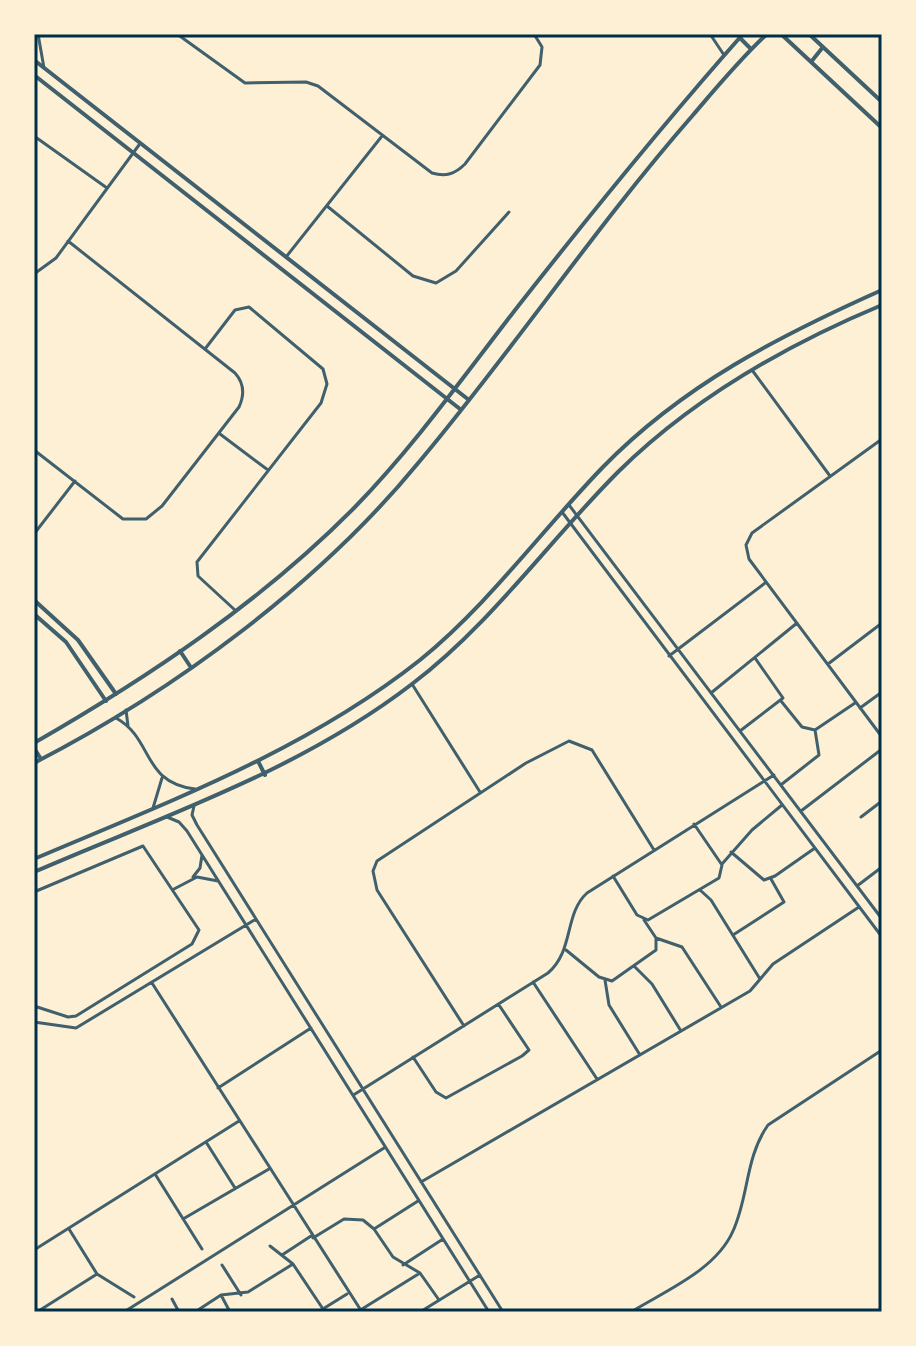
<svg xmlns="http://www.w3.org/2000/svg" width="916" height="1346" font-family="Barlow,sans-serif">
	<style>
		.lines { fill: none; stroke-linecap: round; stroke-linejoin: round }
		.minor { stroke: #3f606c; stroke-width: 3 }
		.tertiary { stroke: #3f606c; stroke-width: 4 }
		.neatline { fill: none; stroke: #003049; stroke-width: 3 }
	</style>
	<rect width="100%" height="100%" fill="#fdf0d5"/>
	<g class="lines">
		<path class="minor" d="M38 34 44 68
			M177 34 245 83 306 82 318 86 432 173C446 177 455 174 465 164L540 65 542 47 534 34
			M710 34 724 55
			M34 136 107 188
			M327 206 413 276 436 283 456 271 509 212
			M286 257 382 136
			M34 274 56 258 139 145
			M205 349 235 310 249 307 323 369 327 384 321 403 197 562 198 576 236 611
			M752 370 830 476
			M220 434 268 470
			M882 439 752 533 746 545 749 559 882 737
			M34 450 123 519H146L162 506 239 407C245 394 244 383 235 373L68 241
			M569 505 882 919
			M562 512 882 937
			M34 534 75 481
			M669 656 765 583
			M828 664 882 623
			M412 684 480 792
			M711 693 797 623
			M781 701 802 727 815 730 855 703
			M860 708 882 692
			M126 710 128 726
			M116 718C154 739 141 782 195 789
			M740 731 783 698 755 658
			M782 784 819 755 815 730
			M194 806 192 815 197 825 503 1312
			M153 808 162 778
			M801 811 882 749
			M167 817 179 822 187 831 489 1312
			M861 817 882 801
			M34 832V838
			M731 852 764 880 775 876 815 848
			M722 864 752 830 782 805
			M613 876 637 915 648 920 719 878 722 865 694 824
			M193 877 200 868 202 855
			M857 886 882 867
			M174 889 197 877 218 881
			M700 890 711 900 760 979
			M34 892 143 846 199 930 192 944 76 1016 68 1017 34 1006
			M733 935 784 902 771 879
			M656 938 682 947 721 1007
			M566 950 599 977 612 981 656 950V938L644 920
			M635 967 652 984 681 1031
			M605 980 609 1005 640 1055
			M533 982 597 1079
			M152 983 362 1312
			M34 1022 76 1028 256 919
			M464 1026 377 890 373 871 377 861 526 763 569 741 592 750 654 850
			M413 1057 436 1092 446 1098 522 1056 529 1050 499 1005
			M218 1088 311 1028
			M355 1094 548 973C574 951 564 914 587 893L774 775
			M206 1142 235 1188
			M155 1174 202 1249
			M421 1182 750 991 773 964 859 907
			M183 1219 269 1169
			M69 1229 97 1274 134 1297
			M374 1229 418 1201
			M313 1238 344 1219 363 1220 374 1229 393 1257 420 1273 439 1300
			M270 1246 293 1264 323 1309
			M34 1250 239 1121
			M282 1255 311 1236
			M222 1265 241 1295
			M403 1265 443 1239
			M221 1295 230 1312
			M172 1299 179 1312
			M362 1309 420 1273
			M142 1311 143 1312
			M37 1312 97 1274
			M124 1312 384 1148
			M195 1312 221 1295 248 1292 293 1264
			M318 1312 347 1294
			M420 1312 480 1275
			M631 1312C665 1291 716 1270 733 1231 749 1196 745 1158 768 1125L882 1050"/>
		<path class="tertiary" d="M781 34 882 128
			M809 34 882 102
			M740 38 751 49
			M34 60 469 400
			M811 62 823 47
			M34 75 460 409
			M34 600 78 640 116 694
			M34 614 66 642 106 701
			M180 651 190 666
			M34 743C149 677 261 602 355 507 416 444 466 373 519 305 592 212 665 122 743 34
			M34 748 41 759
			M258 761 265 775
			M34 763C174 691 319 584 419 462 514 349 596 226 693 115 717 87 740 59 767 34
			M34 859C168 802 305 751 420 660 489 604 541 531 603 467 683 385 779 336 882 290
			M34 872C163 816 299 771 412 684 491 624 548 542 618 472 692 399 786 345 882 305"/>
	</g>
	<rect width="916" height="1346" fill="none" stroke="#fdf0d5" stroke-width="72"/>
	<rect x="36" y="36" width="844" height="1274" class="neatline"/>
</svg>
